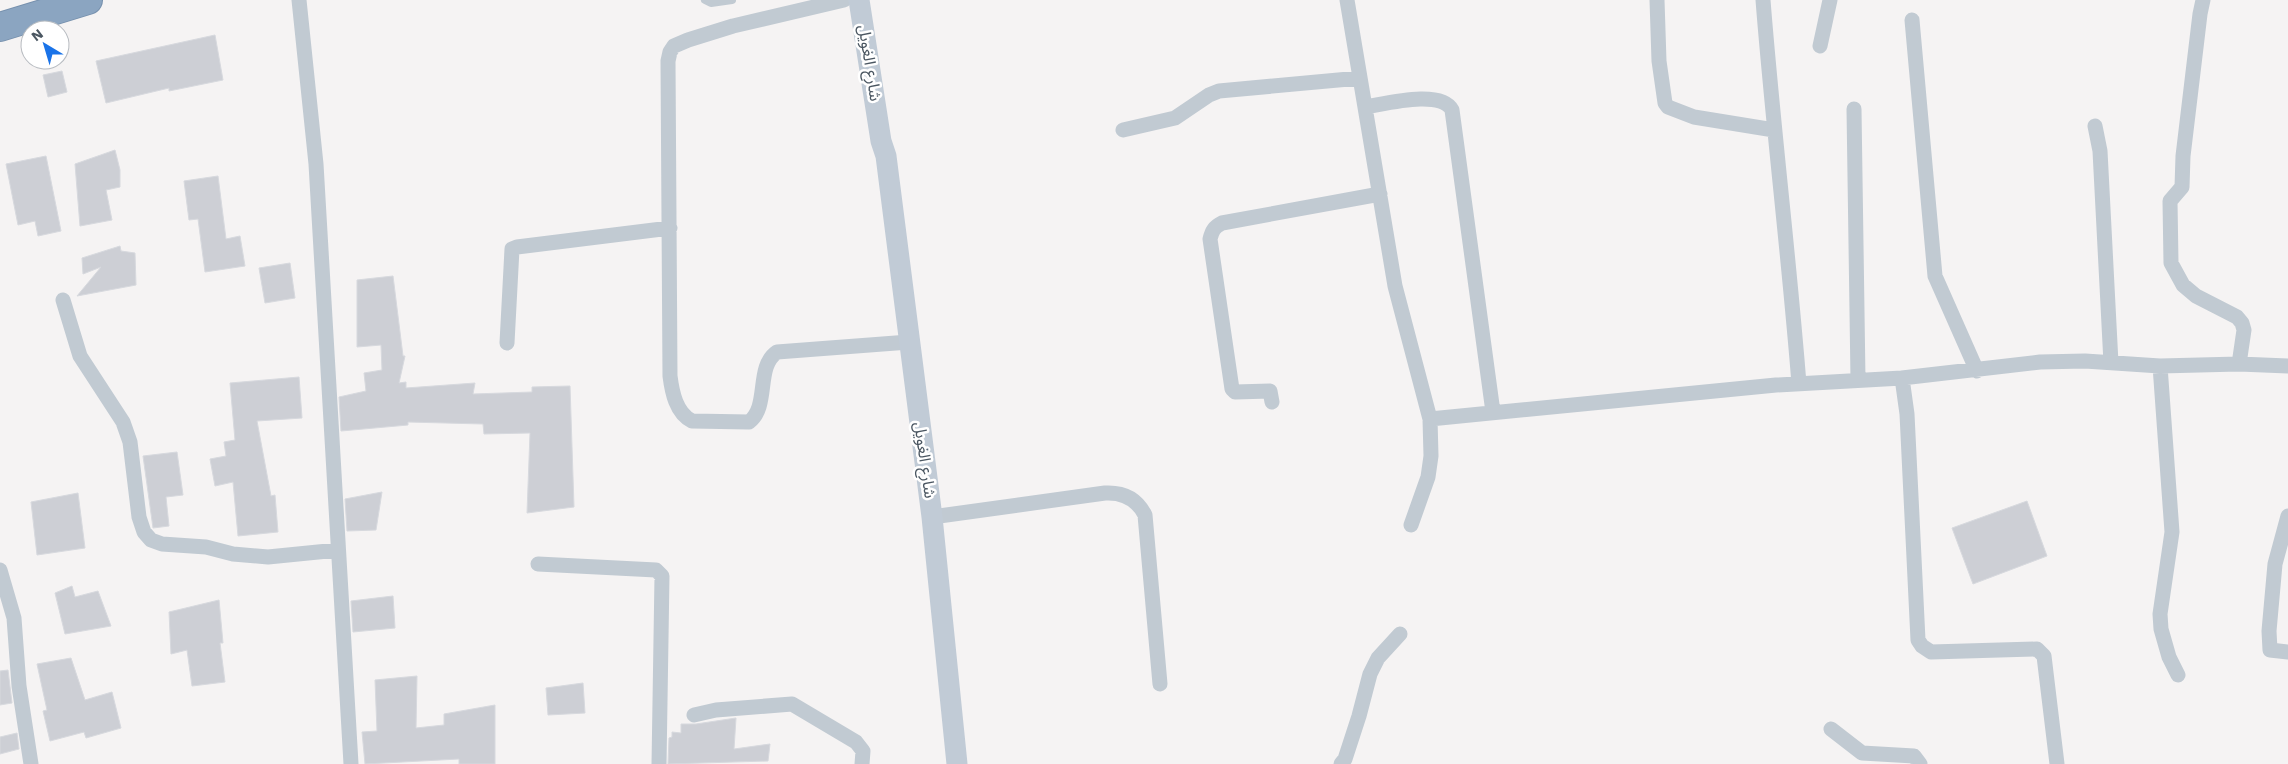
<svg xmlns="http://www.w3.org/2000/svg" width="2288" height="764" font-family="'Work Sans','Noto Sans Arabic',sans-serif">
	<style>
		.building { fill: #cdcfd5; stroke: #d7d9de }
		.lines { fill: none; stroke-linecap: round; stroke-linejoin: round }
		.highway-casing { stroke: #7690ad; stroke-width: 30 }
		.lane { stroke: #c1cad2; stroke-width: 8 }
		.street { stroke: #c1cad2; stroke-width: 15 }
		.secondary { stroke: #c1cbd6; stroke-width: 21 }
		.highway { stroke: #8ba5c1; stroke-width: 28 }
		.labels { text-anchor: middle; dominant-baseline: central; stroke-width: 5; stroke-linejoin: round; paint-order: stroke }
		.street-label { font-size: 16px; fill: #4a5661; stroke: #fff }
	</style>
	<rect width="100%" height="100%" fill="#f5f3f3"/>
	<path class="building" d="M215 35 223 80 169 91V88L106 103 96 61Z
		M62 71 67 92 48 97 43 75Z
		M115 150 120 170V187L106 190 112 220 80 226 75 164Z
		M46 156 61 231 38 236 35 221 18 225 6 164Z
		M218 176 226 239 240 236 245 266 205 272 198 219 189 220 184 181Z
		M120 246 121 251 135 253 136 285 77 296 101 267 83 274 82 258Z
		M290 263 295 298 265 303 259 268Z
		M393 276 403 356H405L399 383 406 382V388L475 383 473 394 532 392V387L570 386 574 507 527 513 530 433 484 434 483 424 408 422V425L341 431 339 397 366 391 364 373 382 370 381 345 357 347V280Z
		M299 377 302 418 257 421 271 496 275 495 278 532 238 536 233 482 215 486 210 459 226 456 224 442 235 440 230 383Z
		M177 452 183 495 166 497 169 526 153 528 143 456Z
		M382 492 376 530 347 531 345 499Z
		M78 493 85 548 37 555 31 502Z
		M2027 501 2047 556 1973 584 1952 528Z
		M72 586 75 597 98 591 111 626 65 634 55 593Z
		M393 596 395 628 353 632 351 601Z
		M219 600 223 643H220L225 682 192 686 187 650 171 654 169 612Z
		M71 658 85 700 112 692 121 728 86 738 84 732 50 741 43 711 47 710 37 664Z
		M8 670 12 703 0 705V671Z
		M417 676 416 728 444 725V714L495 705V764H459V759L365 764 362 732 377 731 375 680Z
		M583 683 585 713 548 715 546 688Z
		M736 718 734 749 770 744 768 761 668 764 669 738 672 737V732L681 733V724H696Z
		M17 733 19 749 0 754V737Z"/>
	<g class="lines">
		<g class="highway-casing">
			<path id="highway" d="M0 27 88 0"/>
		</g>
		<path class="lane" d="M705 0 711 3 732 0"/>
		<path class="street" d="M299 0 316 164 351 764
			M844 0 733 26 688 40 674 46 670 52 668 61 670 376C672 392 676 413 692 421L749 422C770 406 755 367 777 352L909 342
			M1347 0 1395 286 1430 419 1776 385 1902 378 2040 362 2085 361 2160 366 2239 364 2288 366
			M1657 0 1659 61 1665 103 1668 107 1694 117 1774 130
			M1763 0C1773 128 1789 256 1799 384
			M2203 0 2200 14 2183 156 2182 187 2170 201 2171 263 2183 285 2196 296 2237 317 2242 323 2244 330 2239 364
			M1912 20 1935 276 1977 371
			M1820 46 1830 0
			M1365 107C1385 104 1441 89 1452 110L1493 412
			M1854 109 1858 379
			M2095 126 2100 151 2111 363
			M1123 130 1175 118 1209 95 1219 91 1360 78
			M63 300 80 356 123 422 130 442 139 517 144 532 151 540 162 544 206 547 233 554 268 557 338 550
			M507 343 512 249 517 247 670 228
			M2160 366 2172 532 2160 614 2161 629 2169 657 2178 675
			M1902 378 1907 414 1918 640 1922 646 1931 652 2037 649 2044 656 2057 764
			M1272 402 1270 391 1235 392 1232 389 1210 239C1212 231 1214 227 1222 223L1380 194
			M2288 516 2275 564 2269 631 2270 650 2288 652
			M932 517 1105 493C1123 492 1137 499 1145 515L1160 684
			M1411 525 1428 477 1431 456 1430 419
			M538 564 656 570 662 576 659 764
			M0 570 14 618 19 686 31 764
			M694 715 716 710 792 704 856 742 863 751 862 764
			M1831 729 1862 753 1914 756 1920 764
			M1341 764 1345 759 1359 716 1370 674 1378 658 1400 634"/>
		<path class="secondary" d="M859 0 881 141 886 156 932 517 957 764"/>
		<use href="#highway" class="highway"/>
	</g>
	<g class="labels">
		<g class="street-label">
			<text transform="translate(870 63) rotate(81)">شارع الغويل</text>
			<text transform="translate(925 460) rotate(82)">شارع الغويل</text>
		</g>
	</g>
	<g transform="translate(45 45) rotate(322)"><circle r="24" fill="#ffffff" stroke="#b7bbc0"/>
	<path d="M0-4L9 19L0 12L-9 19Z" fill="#1a73e8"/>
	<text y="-8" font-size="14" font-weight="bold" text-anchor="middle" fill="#4a5661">N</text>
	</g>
</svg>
